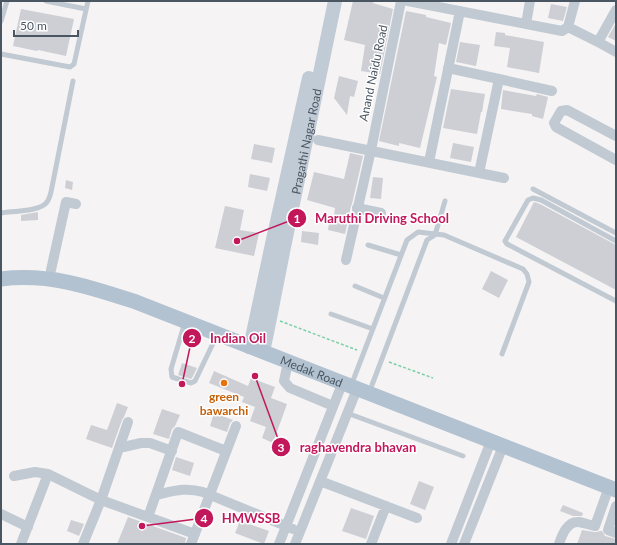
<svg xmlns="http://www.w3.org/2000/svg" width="617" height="545" font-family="Lato,sans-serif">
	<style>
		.building { fill: #cdcfd5 }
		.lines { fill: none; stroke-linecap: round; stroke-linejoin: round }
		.path { stroke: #7ad0a6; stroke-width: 1.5; stroke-dasharray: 3 2; stroke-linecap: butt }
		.service { stroke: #c1cad2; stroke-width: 5 }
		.minor { stroke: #c1cad2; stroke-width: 10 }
		.secondary { stroke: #c1cbd6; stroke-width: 14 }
		.primary { stroke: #b3c2d1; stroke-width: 15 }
		.food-dot { fill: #e8710a; stroke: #fff; stroke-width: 1.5 }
		.labels { text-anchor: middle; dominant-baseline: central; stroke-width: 3; stroke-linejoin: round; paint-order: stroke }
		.street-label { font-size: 12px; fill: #4a5661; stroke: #fff }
		.food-label { font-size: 12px; font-weight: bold; fill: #c56008; stroke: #fff }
		.leader { fill: none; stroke: #c2185b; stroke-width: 1.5 }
		.callout-dot { fill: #c2185b; stroke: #fff; stroke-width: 1.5 }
		.mark-label { font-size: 12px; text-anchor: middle; font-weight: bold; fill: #fff }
		.callout-label { font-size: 13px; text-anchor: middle; font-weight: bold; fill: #c2185b; stroke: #fff; stroke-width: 3; stroke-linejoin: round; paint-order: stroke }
	</style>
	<rect width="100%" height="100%" fill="#f5f3f3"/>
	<path class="building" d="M353 1H374L373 3 393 9 380 74 361 71 365 45 344 40Z
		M551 4 567 7 563 21 548 18Z
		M21 9 74 19 66 56 38 50 37 51 13 46Z
		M406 11 426 15V17L451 23 446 45 439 43 434 76 437 77 420 148 399 143V146L379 141Z
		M616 23V41L608 37Z
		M496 32 505 33V35L544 42 539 73 507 67 510 48 494 46Z
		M460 42 480 45 476 66 456 62Z
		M339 76 358 81 354 97 350 96 347 115 334 98Z
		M451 89 485 94 482 112H481L477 134 443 128Z
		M503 90 536 96 537 94 548 97 543 119 532 116V114L501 109Z
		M453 143 474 147 471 162 450 158Z
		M254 144 275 148 272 163 251 159Z
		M350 153 363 156 352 204 351 206 345 234 328 230 329 223 333 224 335 208 307 200 314 172 344 179Z
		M250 174 270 178 267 191 248 187Z
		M373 177 383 178 381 199 370 198Z
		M66 180 73 182 72 190 65 188Z
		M534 202 540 204 616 245V290L516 237Z
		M225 206 244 210 240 230 259 233 254 256 215 248Z
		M38 212V220L21 221V215Z
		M302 231 319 233 318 245 301 242Z
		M491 271 508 280 499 298 482 289Z
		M182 363 197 368 192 378 191 379 178 375Z
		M214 371 248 386 251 378 275 387 271 398 287 404 273 443 262 438 266 427 250 421 255 407 242 402 244 397 209 383Z
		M117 403 128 407 124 417 122 420 112 448 86 439 91 425 107 430Z
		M162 409 180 415 175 426 172 429 169 439 153 434Z
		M214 413 233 420 230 423 227 432 210 426Z
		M176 457 194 463 190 476 172 470Z
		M419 481 434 487 425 510 410 504Z
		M563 505 583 513 582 516H573L560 511Z
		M351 508 374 516 366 539 342 531Z
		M128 517 186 538 185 544H117Z
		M71 520 84 524 79 536 67 531Z
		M240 521 269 531 264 544 235 533Z
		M582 530 594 532H597L600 531H602L605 536 616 539V544H577Z"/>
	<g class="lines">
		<path class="path" d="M280 321 357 350
			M389 362 433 378"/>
		<path class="service" d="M46 1 86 9
			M1 21 7 1
			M1 54 70 67 74 64 88 1
			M533 189 616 233
			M1 213C12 211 40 212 47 202 50 198 51 192 52 187L73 81
			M616 241 541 200 533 198 528 200 505 241 507 244 616 301
			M368 245 401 255
			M355 286 384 298
			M331 314 373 329
			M185 322 171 369 172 377 191 383 195 381 217 335
			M354 378 407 240 418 232 444 235 523 269 527 274 529 282 502 354
			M372 385 427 240 435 235 445 201
			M347 413 463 456"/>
		<path class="minor" d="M408 1 562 31 568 27 575 1
			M526 24 530 1
			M568 27 598 42 616 52
			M598 42 616 10
			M448 68 499 79 479 173
			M499 79 552 91
			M616 136 567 110 561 111 554 123 556 127 616 160
			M318 140 504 178
			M429 162 460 11
			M357 208 381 213
			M346 260 371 150 401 1
			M51 270 66 202 76 204
			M288 362 284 381 290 388 333 406
			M119 448 141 443H150L172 451
			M14 476 35 472 48 474 101 500 195 534
			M320 481 417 518
			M156 495C174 491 185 487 203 492L293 529
			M616 506 608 530 616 533
			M1 514 28 527
			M148 517 178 432 226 451
			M21 544 48 474
			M83 544 101 500 128 422
			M191 544 236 426
			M279 544 342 384
			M295 544 357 389
			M371 544 386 506
			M451 544 491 441
			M464 544 503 446
			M559 544C562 535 567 521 579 522 584 523 590 525 595 526L609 487"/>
		<g class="secondary">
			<path d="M249 347 252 338 272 244 309 78"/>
			<path id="s1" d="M263 352 270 318 284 247 335 1"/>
		</g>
		<path class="primary" id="s2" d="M1 279C50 273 90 287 136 302L616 490"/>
	</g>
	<circle class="food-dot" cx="224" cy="383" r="4"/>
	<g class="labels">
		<g class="street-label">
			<text transform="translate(373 73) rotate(-78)">Anand Naidu Road</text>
			<text stroke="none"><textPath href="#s1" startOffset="215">Pragathi Nagar Road</textPath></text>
			<text stroke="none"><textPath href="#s2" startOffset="327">Medak Road</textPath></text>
		</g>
		<g class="food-label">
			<text x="224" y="396">green<tspan x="224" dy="14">bawarchi</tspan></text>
		</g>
	</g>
	<path class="leader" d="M237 241L297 218M182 384L192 338M255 376L281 447M142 526L204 518"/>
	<g class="callout-dot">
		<circle cx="237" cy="241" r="4"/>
		<circle cx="182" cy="384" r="4"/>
		<circle cx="255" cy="376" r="4"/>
		<circle cx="142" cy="526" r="4"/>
		<circle cx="297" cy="218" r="10"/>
		<circle cx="192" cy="338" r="10"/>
		<circle cx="281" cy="447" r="10"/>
		<circle cx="204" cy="518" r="10"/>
	</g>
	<g class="mark-label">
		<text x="297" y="223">1</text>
		<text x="192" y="343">2</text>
		<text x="281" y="452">3</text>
		<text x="204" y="523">4</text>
	</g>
	<g class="callout-label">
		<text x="382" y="223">Maruthi Driving School</text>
		<text x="238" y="343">Indian Oil</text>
		<text x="358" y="452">raghavendra bhavan</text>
		<text x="251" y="523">HMWSSB</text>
	</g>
	<rect width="617" height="545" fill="none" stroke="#4a5661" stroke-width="4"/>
	<path d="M14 30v6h64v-6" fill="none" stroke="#4a5661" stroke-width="2"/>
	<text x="20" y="30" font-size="12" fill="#4a5661" stroke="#ffffff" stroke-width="3" paint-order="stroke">50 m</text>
</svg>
